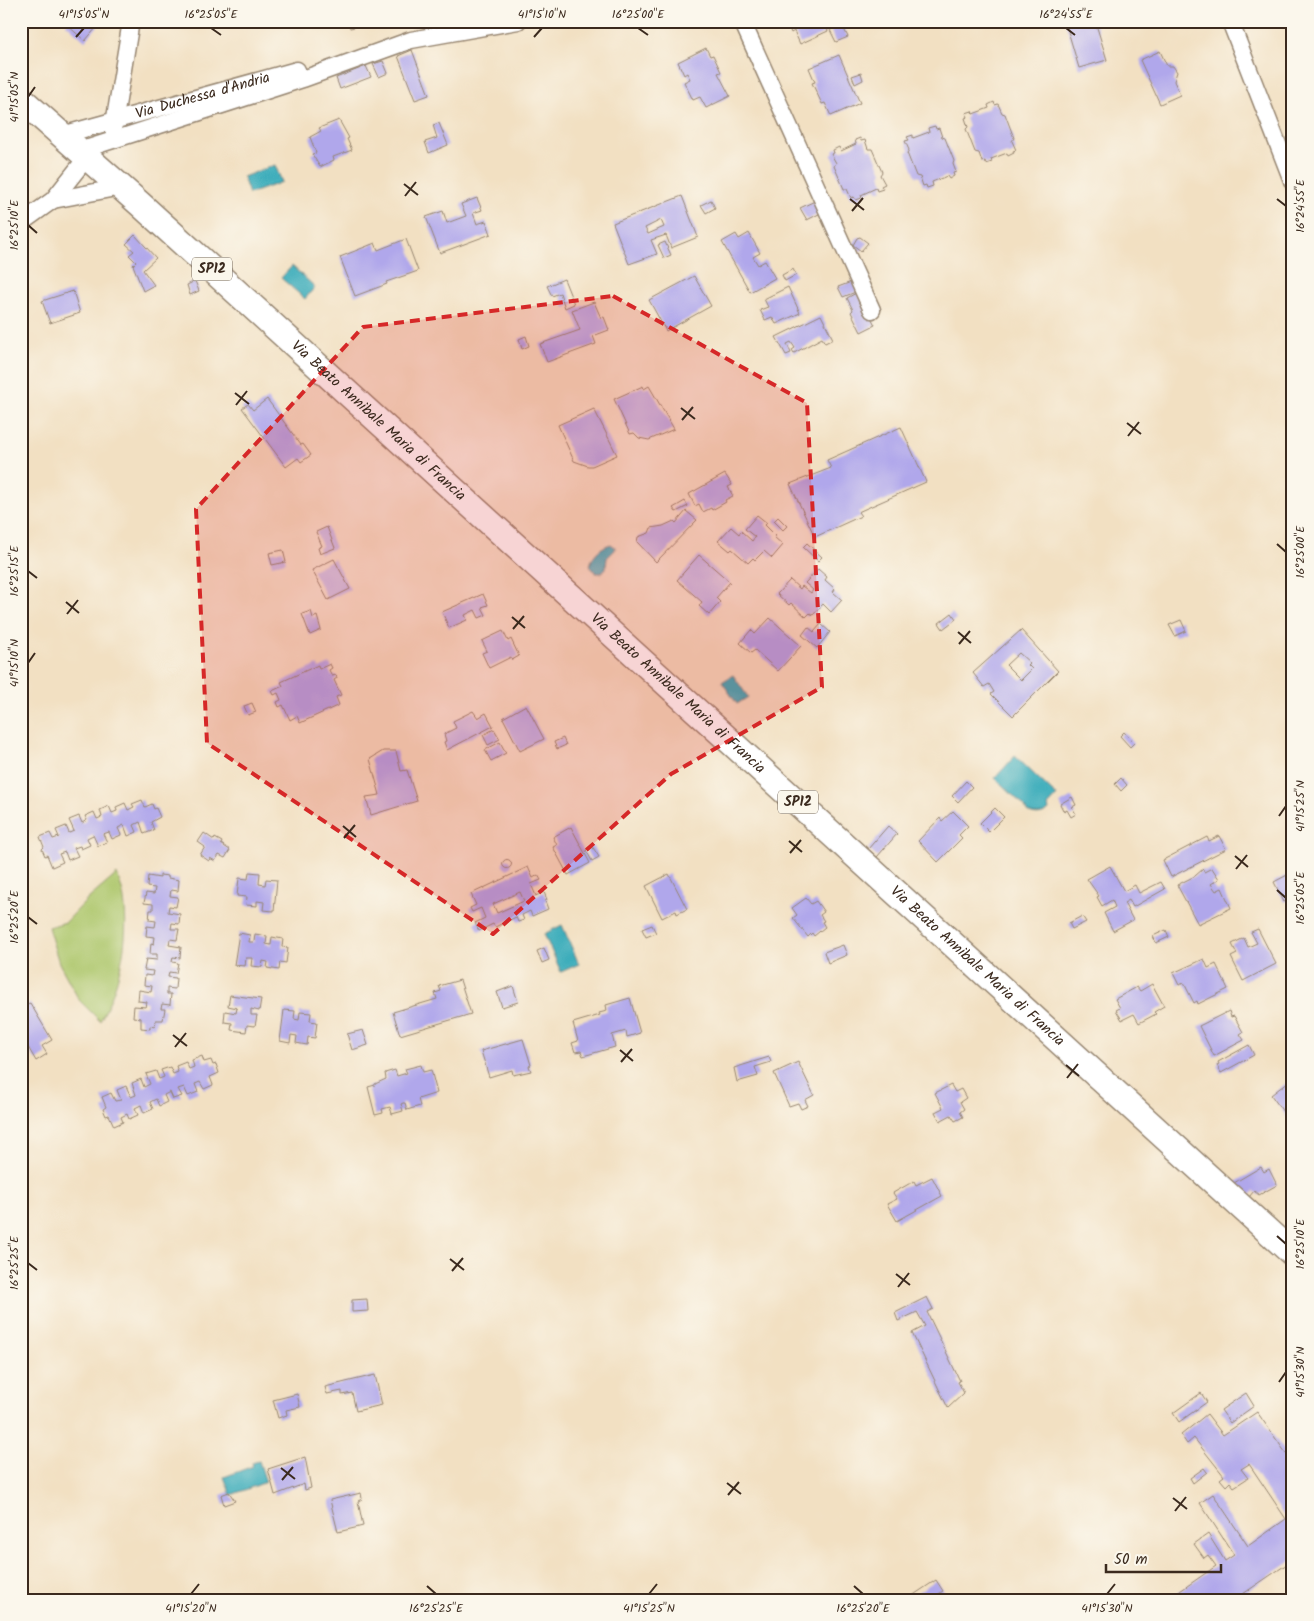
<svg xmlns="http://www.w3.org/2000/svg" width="1314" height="1621" font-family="Kalam,sans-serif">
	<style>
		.green { fill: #afc86e; stroke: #757946 }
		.water { fill: #3eadbb; stroke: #3c6c6c }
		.building { fill: #b0a7eb; fill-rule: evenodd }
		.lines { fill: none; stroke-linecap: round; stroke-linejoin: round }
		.minor-casing { stroke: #968570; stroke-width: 19 }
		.primary-casing { stroke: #968570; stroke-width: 28 }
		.minor { stroke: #fff; stroke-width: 16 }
		.primary { stroke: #fff; stroke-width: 25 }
		.marked { fill: #d62828; fill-opacity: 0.2; stroke: #d62828; stroke-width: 4; stroke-dasharray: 10 6; stroke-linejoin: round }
		.ticks { fill: none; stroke: #3b2a1e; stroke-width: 2 }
		.labels { text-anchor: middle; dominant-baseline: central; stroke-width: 4; stroke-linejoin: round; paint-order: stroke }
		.shield { fill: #fbf7ec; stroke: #75685c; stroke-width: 1 }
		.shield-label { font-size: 14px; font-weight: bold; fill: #3b2a1e }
		.street-label { font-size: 15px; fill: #3b2a1e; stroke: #fbf7ec }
		.neatline { fill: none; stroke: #3b2a1e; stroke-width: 2 }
		.ticks-label { font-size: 12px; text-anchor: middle; fill: #3b2a1e }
	</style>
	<rect width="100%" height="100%" fill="#fbf7ec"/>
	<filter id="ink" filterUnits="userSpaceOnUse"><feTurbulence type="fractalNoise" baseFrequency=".02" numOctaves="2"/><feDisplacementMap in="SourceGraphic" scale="10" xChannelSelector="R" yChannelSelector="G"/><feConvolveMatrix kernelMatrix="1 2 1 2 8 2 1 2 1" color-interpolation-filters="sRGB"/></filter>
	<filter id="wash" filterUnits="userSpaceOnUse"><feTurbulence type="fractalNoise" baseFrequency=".0096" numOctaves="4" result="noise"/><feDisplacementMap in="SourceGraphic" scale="20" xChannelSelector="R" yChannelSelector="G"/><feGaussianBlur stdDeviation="1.12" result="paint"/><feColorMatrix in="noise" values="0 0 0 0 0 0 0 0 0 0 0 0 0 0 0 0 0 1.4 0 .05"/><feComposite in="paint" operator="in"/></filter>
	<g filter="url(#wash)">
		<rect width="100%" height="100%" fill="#f2e0c2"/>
		<path class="green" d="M117 874C120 883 123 891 124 900 130 940 119 987 100 1021L79 1000 59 963 48 927 66 922 88 899Z"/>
		<path class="water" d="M275 165 282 182 249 194 243 177Z
			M292 266 315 287 305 299 281 278Z
			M611 544 615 547V550L607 558 606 568 602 573H596L590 566C592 555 600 547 611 544Z
			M733 675 748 697 737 704 722 682Z
			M1015 756 1057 796 1048 806 1049 810C1042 816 1035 816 1027 812L1025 807 995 778Z
			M562 925 579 964 561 972 544 934Z
			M259 1461 266 1482 231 1495 224 1477 253 1466 252 1463Z"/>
		<g id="blocks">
			<path class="building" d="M68 21H102L85 41 66 24Z
				M348 21H374L375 22 350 28Z
				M786 21H824L828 31 800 44 794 31 791 33Z
				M1065 21H1095L1107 60 1079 68Z
				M842 25 848 37 836 42 830 30Z
				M706 48 710 56 713 55 721 72 718 73 730 96 706 108 700 97 693 100 684 82 690 79 687 73 684 75 678 62Z
				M412 50 429 95 415 100 398 56Z
				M1160 51 1167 66H1173L1177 72 1174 81 1180 95 1160 104 1140 60Z
				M839 55 860 103 831 116 825 103 822 104 812 83 815 82 809 68Z
				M383 61 388 73 379 77 373 64Z
				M366 66 371 77 340 89 336 78Z
				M861 73 863 80 855 84 852 76Z
				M994 102 995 105 998 104 1002 113 1005 114 1014 138 1012 141 1016 150 1013 151 1014 153 1008 156 1007 153 991 159 992 162 986 164 985 161 982 162 979 153 975 152 966 129 968 127 965 118 968 117 966 113 972 111 973 114 989 108 988 105Z
				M339 120 349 138 347 139 352 150 333 157 334 160 320 167 312 154 316 153 310 137 321 131 319 128Z
				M439 123 448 145 429 153 425 142 437 138 433 125Z
				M935 126 936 129 939 128 942 137 945 138 954 161 953 164 956 172 953 173 954 176 949 179 947 176 932 182 933 186 927 188 926 185 923 186 920 177 916 176 907 153 909 150 905 141 909 140 907 137 913 135V138L929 132 928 128Z
				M860 138 861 141 865 140 868 149H872L882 172 880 175 885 184 881 186 883 189 877 191 876 188 861 195 862 198 856 200 854 197 851 198 847 189H844L834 166 836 163 831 154 834 153 833 150 839 147 841 151 856 144 855 140Z
				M682 196 698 237 671 248 666 235 651 240 657 254 629 264 613 223ZM661 220 664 227 648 234 645 228Z
				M477 198 482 210 473 213 477 224 486 221 491 234 440 253 426 217 443 211 447 223 466 216 461 204Z
				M711 200 715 208 706 213 701 205Z
				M817 200 823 212 807 220 800 208Z
				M749 233 760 253 753 257 758 265 765 261 775 278 750 292 722 242 736 234 739 239Z
				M135 235 156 258 143 270 154 285 143 291 133 265 136 262 129 255 134 251 126 244Z
				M860 237 868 243 861 251 853 245 857 238Z
				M406 239 418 271 386 282 387 284 355 296 340 257 375 243 378 250Z
				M665 242 671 255 664 258 658 245Z
				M793 269 796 275 785 281 782 275Z
				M694 276 711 306 666 331 649 300Z
				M564 279 574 304 565 308 560 293 552 296 547 286Z
				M195 281 199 291 190 295 187 285Z
				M854 281 858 291 843 297 838 287Z
				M788 287 800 313 776 324 772 317 765 320 760 310 768 307 764 299Z
				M73 291 80 313 50 323 42 301Z
				M858 292 875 325 861 332 851 312 853 310 847 298Z
				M594 302 601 318 604 317 609 330 593 336 596 344 547 362 540 344 580 330 572 310Z
				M821 315 833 339 825 343 822 338 794 353 792 350 795 348 791 342 787 344 791 353 786 355 776 337Z
				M526 336 529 346 522 349 519 339Z
				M643 386 644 389 649 386 674 429 649 440 639 438 634 433 630 434 614 399Z
				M267 399 301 445 303 444 311 455 301 462 298 458 286 467 242 408 248 404 253 410Z
				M594 409 617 455 592 466H588L574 461 558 425Z
				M901 427 926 482 858 512 861 516 815 537 790 484 831 468 827 460Z
				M725 474 732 485 728 487 733 496 725 500 726 502 712 510 711 508 703 512 699 504 695 506 689 494Z
				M685 501 688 506 676 512 673 508Z
				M686 511 697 520 656 562 637 542 638 537 649 533 651 528 663 526 674 521 676 523Z
				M757 515 767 523 765 525 776 536 774 537 783 545 772 558 764 551 755 560 753 558 748 563 732 549 730 551 718 541 731 527 739 534 741 531 752 541 755 537 745 529Z
				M778 517 787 526 783 530 774 521Z
				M327 527 335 548 320 554 318 548 322 546 316 532Z
				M807 543 822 557 818 561 803 547Z
				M283 550 286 562 272 565 269 553Z
				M699 555 730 582 716 598 720 602 709 615 699 606 702 602 677 580Z
				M334 559 350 589 328 600 312 570Z
				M818 569 827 577 825 580 835 589 833 592 842 600 831 612 823 604 813 615 810 613 806 617 791 603 789 605 777 594 790 580 800 589 802 586 811 593 813 590 805 583Z
				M483 594 488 605 482 607 486 615 479 618 475 610 465 615 467 620 449 628 442 612Z
				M311 611 313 618 317 616 321 630 310 635 302 614Z
				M952 613 956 619 943 629 939 623Z
				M770 618 801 646 778 671 755 650 751 653 740 643 751 630 755 634Z
				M1181 620 1186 631 1175 636 1169 625Z
				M821 624 830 632 817 648 802 635 808 627 814 632Z
				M1021 630 1058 671 1013 716 991 694 994 692 989 684 984 687 973 673ZM1019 653 1030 663 1028 665 1032 669 1021 680 1006 665Z
				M503 631 508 641 511 639 519 656 512 660 511 657 489 668 482 653 487 651 482 641Z
				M330 664 332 668 329 670 332 676 336 675 337 678 334 680 341 695 336 697 339 705 300 723 297 716 290 720 283 705 279 707 277 702 281 700 278 693 274 695 272 691 283 686 281 682 318 665 319 669Z
				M252 703 256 712 248 715 244 706Z
				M526 705 544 739 520 751 503 718Z
				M473 711 478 718 486 713 493 726 447 750 444 742 446 741 444 734 456 728 453 721Z
				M494 729 500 739 488 745 483 735Z
				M1124 732 1134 743 1130 747 1120 736Z
				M563 738 566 745 557 749 554 742Z
				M500 742 506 753 491 761 485 750Z
				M383 751H396L401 771 407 770 417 801 371 815 366 797 380 795 370 759Z
				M1121 778 1127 785 1121 791 1115 784Z
				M966 781 972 787 958 802 952 796Z
				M1072 797 1076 805 1072 807 1076 814 1071 817 1067 810 1064 812 1060 804Z
				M142 800 145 807 152 804 154 809 156 808 160 817 151 822 154 830 144 834 140 822 134 825 137 832 128 836 124 825 118 828 121 835 112 839 109 832 103 834 107 842 98 846 93 835 87 838 90 845 81 849 80 846 74 848 78 856 68 860 65 852 59 854 63 862 52 867 47 855 45 856 42 849 44 847 40 837 50 833 53 839 59 837 56 830 66 826 69 833 74 831 69 820 79 816 82 823 87 820 85 816 94 812 97 819 102 817 100 810 109 806 112 813 117 811 116 807 125 803 128 810 134 807 132 804Z
				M995 808 1004 817 989 832 980 823Z
				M953 811 968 826 959 835 962 838 938 862 918 841 940 818 942 821Z
				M888 826 897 834 877 857 868 849Z
				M571 827 590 863 568 875 553 847 557 845 553 837Z
				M204 833 214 840 215 838 222 842 221 844 230 850 225 858 219 855 215 861 210 858 209 861 200 855 205 847 198 842Z
				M1219 836 1226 849 1171 877 1163 860 1207 837 1209 841Z
				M592 846 599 857 592 861 586 850Z
				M502.5 864a4.5 4.5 0 1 1 9 0a4.5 4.5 0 1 1-9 0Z
				M1110 866 1124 891 1135 885 1139 893 1161 882 1165 889 1133 907 1129 900 1124 903 1133 920 1113 931 1104 913 1115 907 1112 900 1102 906 1097 897 1099 896 1087 879Z
				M528 867 533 878 538 875 541 880 531 884 536 896 544 892 547 900 545 901 548 909 532 916 530 911 522 915 524 920 518 922 516 917 495 927 493 924 479 931 475 923 485 918 481 908 472 912 470 908 476 905 471 894ZM520 892 524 901 497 913 493 904Z
				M1212 868 1219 879 1211 884 1216 891 1222 888 1231 908 1198 924 1177 885 1195 876 1203 869 1204 872Z
				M249 872 260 873 259 884 265 885 266 879 277 880 274 911 263 910 264 902 257 901V906L246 905 247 897 237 896 239 878 248 879Z
				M1291 873 1293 876V897L1284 902 1274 882Z
				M669 874 687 909 677 914 676 911 662 918 646 886Z
				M160 875 168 876V878L179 880 178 891 171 890 170 896 178 897 176 907 169 906 168 912 180 914 179 924 172 923 171 929H179L177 940 170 939 169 945 181 947 180 958 173 957 172 962 178 963 176 973 169 972 168 977 176 978 175 989 167 988V994H171L170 1005 162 1004 161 1009H165L163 1020H156L155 1027 150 1026V1029L141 1028V1018L133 1017 134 1006 146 1007 147 1002 138 1001 139 990 151 992 152 986 144 985 145 975 152 976 153 971 144 970 146 959 157 960V954H150L151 943 154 944 155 937 146 936 147 926 155 927 156 921 149 920 150 910H153V904L144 903 146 893 154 894 155 888 147 887 148 876 160 878Z
				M806 898 811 904 816 901 824 912 820 915 824 921 822 922 825 927 814 936 812 933 808 937 793 918 797 915 792 908Z
				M1082 916 1086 922 1072 929 1069 923Z
				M652 925 656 933 646 937 642 929Z
				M1258 929 1276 964 1243 981 1231 957 1237 954 1232 944 1244 938 1248 947 1257 943 1251 932Z
				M1166 930 1169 937 1156 943 1153 936Z
				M239 933 250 935 249 942H254L255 934 267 936 266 944 271 945 272 937 283 939 282 947 288 948 286 963 280 962 279 970 267 968 268 962 263 961 262 967 251 966 252 958H246L245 966 234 965Z
				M843 945 847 955 828 963 824 952Z
				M544 948 549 960 542 963 537 951Z
				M1204 959 1208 968 1216 964 1228 989 1198 1004 1197 1001 1194 1003 1184 983 1179 985 1173 973Z
				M460 980 471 1014 400 1035 393 1012 437 999 435 993 441 991 439 986Z
				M1152 984 1164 1006 1154 1012 1156 1014 1139 1023 1134 1014 1122 1020 1116 1010 1120 1008 1115 999 1137 987 1140 991Z
				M513 986 518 1002 502 1007 497 992Z
				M230 995 261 999 259 1011 251 1009V1015H257L255 1026 247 1025 246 1032 231 1030 232 1023 224 1022 225 1011 236 1013 237 1008 228 1006Z
				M630 998 640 1033 627 1037 626 1031 612 1035 615 1047 583 1056 581 1051 575 1052 572 1043 578 1041 573 1023 600 1015 599 1013 607 1011 606 1005Z
				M30 1003 52 1040 42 1046 47 1054 36 1061 21 1035V1008Z
				M284 1010 295 1011 294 1019 299 1020 300 1012 311 1013 310 1021 317 1022 315 1038 308 1037 307 1045 296 1043 297 1036 291 1035 290 1043 280 1041Z
				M1229 1011 1231 1017 1234 1016 1243 1032 1240 1034 1244 1040 1214 1056 1199 1026Z
				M363 1030 368 1045 352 1050 347 1034Z
				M523 1039 531 1065 529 1066 531 1071 513 1075 512 1070 489 1077 481 1051Z
				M1249 1045 1254 1055 1221 1073 1217 1065 1219 1064 1218 1062Z
				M202 1056 204 1062 211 1060 213 1065 216 1064 219 1073 210 1077 213 1085 204 1089 200 1082 195 1084 198 1092 188 1096 184 1087 178 1089 182 1096 173 1099 170 1092 164 1095 167 1102 159 1106 156 1099 150 1102 153 1109 144 1113 141 1105 135 1108 138 1115 129 1119 127 1114 121 1117 123 1122 114 1126 109 1115 106 1116 103 1109 106 1107 102 1097 111 1093 115 1101 121 1100 117 1090 126 1086 131 1097 136 1095 132 1083 141 1079 144 1087 150 1084 146 1074 156 1071 159 1079 164 1077 161 1070 170 1067 173 1074 178 1072 176 1066 186 1062 189 1069 194 1067 192 1060Z
				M769 1057 771 1062 755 1067 758 1076 737 1082 734 1068Z
				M798 1062 814 1095 805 1100 808 1106 801 1109 798 1103 789 1106 774 1073Z
				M421 1065 423 1072 431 1070 437 1093 418 1099 420 1106 407 1110 405 1103H403L401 1104 403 1111 392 1114 390 1107 382 1109 383 1113 375 1115 368 1087 375 1085V1084L386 1079 385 1073 395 1070 397 1076 407 1073 405 1069Z
				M1293 1078V1117L1289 1120 1271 1095Z
				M951 1085 955 1092 961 1089 966 1098 960 1102 964 1109 960 1112 963 1117 955 1121 951 1115 940 1121 935 1112 943 1108 935 1093Z
				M1261 1167 1264 1172 1269 1169 1277 1185 1259 1195 1254 1191 1249 1197 1234 1183Z
				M932 1177 942 1196 897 1221 887 1204 897 1199 893 1193 914 1181 916 1185Z
				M927 1297 933 1309 927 1312 960 1381 958 1382 964 1393 948 1408 912 1333 925 1326 917 1312 898 1321 895 1313Z
				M367 1299 368 1311 352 1312V1300Z
				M375 1375 382 1405 356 1411 352 1393 342 1395V1391L327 1394 325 1387Z
				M1201 1393 1207 1402 1179 1422 1173 1413Z
				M1246 1393 1254 1406 1230 1423 1221 1410Z
				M297 1394 300 1407 286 1410 287 1415 278 1418 273 1400Z
				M1257 1412 1288 1456 1293 1454V1560L1234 1600H1167L1216 1566 1208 1555 1204 1558 1194 1544 1208 1534 1225 1561 1234 1555 1200 1503 1213 1494 1248 1546 1286 1519 1249 1464 1241 1469 1248 1478 1234 1487 1230 1482 1226 1486 1220 1479 1224 1476 1194 1438 1187 1444 1181 1435 1207 1414 1223 1435Z
				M305 1457 311 1488 305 1490 304 1484 275 1495 268 1469Z
				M1204 1468 1207 1472 1193 1483 1190 1478Z
				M229 1492 235 1501 224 1505 221 1495Z
				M361 1493 362 1499 358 1501 363 1526 338 1532 330 1500Z
				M936 1580 943 1591 937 1595 941 1600H911L909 1598Z"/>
		</g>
	</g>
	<g filter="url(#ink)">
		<use href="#blocks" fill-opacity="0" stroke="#968570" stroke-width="1"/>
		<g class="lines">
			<g class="minor-casing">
				<g id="minor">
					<path d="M742 21 872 310"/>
					<path d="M1230 21 1293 183"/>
					<path d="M113 130 131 21"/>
					<path id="s1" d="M62 135 297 70"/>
					<path d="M79 151 303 79 411 40 518 21"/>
					<path d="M53 200 121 187"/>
					<path d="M21 223 53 200 87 157"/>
				</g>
			</g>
			<g class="primary-casing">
				<g id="primary">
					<path id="s2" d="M21 99 140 204 1293 1254"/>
				</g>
			</g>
			<use href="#minor" class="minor"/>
			<use href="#primary" class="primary"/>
		</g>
	</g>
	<path class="marked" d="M613 296 807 403 822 687 671 774 493 934 207 743 196 509 363 327Z"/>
	<path class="ticks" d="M211 28 221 35M638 28 648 35M1066 28 1075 35M76 37 84 28M534 37 542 28M28 97 35 87M404 184 418 195M405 196 416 182M850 199 864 210M1277 199 1286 206M852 211 863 198M28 225 37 233M235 393 249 404M236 405 247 391M681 408 695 419M682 420 693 407M1127 423 1141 434M1128 436 1139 422M1277 544 1286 552M28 571 37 578M66 602 79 613M67 614 78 600M512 617 525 628M513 629 524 616M958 632 971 643M959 644 970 631M28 663 35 653M1279 816 1286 806M343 826 356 837M344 838 355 825M789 841 802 852M790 853 801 840M1235 856 1248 867M1236 869 1247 855M1277 890 1286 898M28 917 37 924M173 1035 187 1046M175 1047 186 1033M620 1050 633 1061M621 1062 632 1049M1066 1065 1079 1076M1067 1078 1078 1064M1277 1236 1286 1244M450 1259 464 1270M28 1263 37 1270M452 1271 463 1258M896 1274 910 1285M898 1287 909 1273M1279 1382 1286 1372M281 1468 295 1479M282 1480 293 1467M727 1483 741 1494M728 1495 739 1482M1173 1498 1187 1509M1175 1511 1186 1497M427 1586 436 1594M854 1586 863 1594M191 1594 199 1584M649 1594 657 1584M1107 1594 1115 1584"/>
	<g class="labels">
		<g class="shield">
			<rect x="192" y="257.5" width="40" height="23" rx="4"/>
			<rect x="778" y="790.5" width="40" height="23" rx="4"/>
		</g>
		<g class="shield-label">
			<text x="212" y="269">SP12</text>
			<text x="798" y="802">SP12</text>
		</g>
		<g class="street-label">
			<text stroke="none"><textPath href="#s1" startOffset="146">Via Duchessa d'Andria</textPath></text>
			<text stroke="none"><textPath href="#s2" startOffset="481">Via Beato Annibale Maria di Francia</textPath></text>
			<text stroke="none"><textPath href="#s2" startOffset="886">Via Beato Annibale Maria di Francia</textPath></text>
			<text stroke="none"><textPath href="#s2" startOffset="1291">Via Beato Annibale Maria di Francia</textPath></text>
		</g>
	</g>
	<rect width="1314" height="1621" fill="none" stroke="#fbf7ec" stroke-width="55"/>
	<path d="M1106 1564v8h115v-8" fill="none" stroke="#3b2a1e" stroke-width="2.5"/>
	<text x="1114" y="1564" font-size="15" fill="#3b2a1e" stroke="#fbf7ec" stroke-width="4" paint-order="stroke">50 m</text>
	<rect x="28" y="28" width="1258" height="1566" class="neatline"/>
	<g class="ticks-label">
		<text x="84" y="18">41°15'05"N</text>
		<text x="211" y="18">16°25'05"E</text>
		<text x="542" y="18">41°15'10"N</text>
		<text x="638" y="18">16°25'00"E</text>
		<text x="1066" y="18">16°24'55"E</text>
		<text transform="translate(14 97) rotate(-90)" y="4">41°15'05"N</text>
		<text transform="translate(1300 206) rotate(-90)" y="4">16°24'55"E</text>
		<text transform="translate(14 225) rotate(-90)" y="4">16°25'10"E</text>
		<text transform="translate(1300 552) rotate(-90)" y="4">16°25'00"E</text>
		<text transform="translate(14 571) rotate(-90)" y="4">16°25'15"E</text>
		<text transform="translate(14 663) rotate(-90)" y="4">41°15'10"N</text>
		<text transform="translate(1300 806) rotate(-90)" y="4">41°15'25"N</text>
		<text transform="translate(1300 898) rotate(-90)" y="4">16°25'05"E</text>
		<text transform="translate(14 917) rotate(-90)" y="4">16°25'20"E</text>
		<text transform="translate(1300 1244) rotate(-90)" y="4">16°25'10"E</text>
		<text transform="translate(14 1263) rotate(-90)" y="4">16°25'25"E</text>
		<text transform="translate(1300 1372) rotate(-90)" y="4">41°15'30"N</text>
		<text x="191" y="1612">41°15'20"N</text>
		<text x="436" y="1612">16°25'25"E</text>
		<text x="649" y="1612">41°15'25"N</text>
		<text x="863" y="1612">16°25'20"E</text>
		<text x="1107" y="1612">41°15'30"N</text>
	</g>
</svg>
